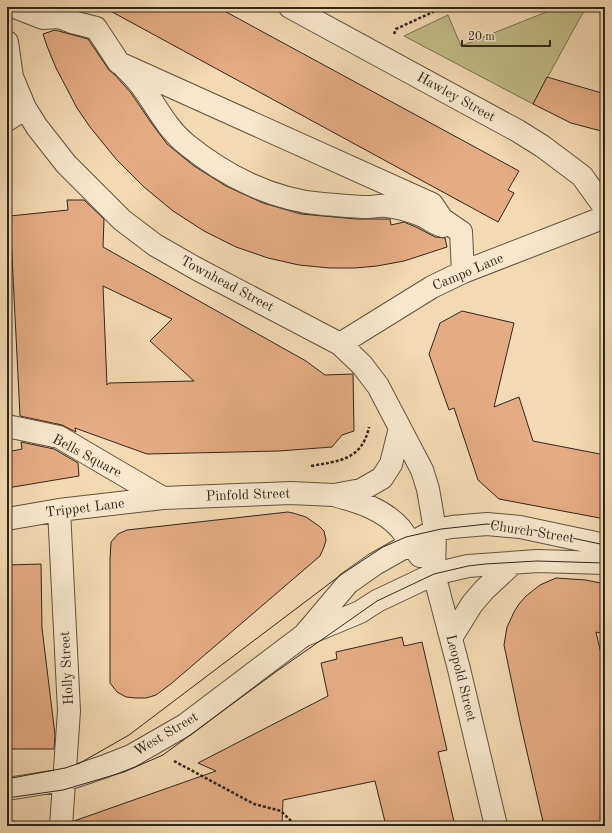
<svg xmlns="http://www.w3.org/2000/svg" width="612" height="833" font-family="'Old Standard TT',serif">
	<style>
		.green { fill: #c3bd87; stroke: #797252 }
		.building { fill: #e5ac83; stroke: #2f261d; fill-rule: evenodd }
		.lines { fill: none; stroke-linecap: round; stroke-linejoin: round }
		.minor-casing { stroke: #605342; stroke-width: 24 }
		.path { stroke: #2f261d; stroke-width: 2.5; stroke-dasharray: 3 2; stroke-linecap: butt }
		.minor { stroke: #f8e7cd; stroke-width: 22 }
		.tram { stroke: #2f261d; stroke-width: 1 }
		.labels { text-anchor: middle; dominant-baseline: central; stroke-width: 3; stroke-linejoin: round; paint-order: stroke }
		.street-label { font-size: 14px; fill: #2f261d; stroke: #f8e7cd }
	</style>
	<rect width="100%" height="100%" fill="#f4dab2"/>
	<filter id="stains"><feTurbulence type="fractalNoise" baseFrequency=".005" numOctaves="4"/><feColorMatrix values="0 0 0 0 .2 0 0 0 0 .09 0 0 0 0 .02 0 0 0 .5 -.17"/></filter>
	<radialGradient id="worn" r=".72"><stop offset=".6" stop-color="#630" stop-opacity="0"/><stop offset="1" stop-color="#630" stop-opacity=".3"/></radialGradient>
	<path class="green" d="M559 7H587L581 16 533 104 404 36 448 15 461 46Z"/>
	<path class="building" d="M103 7H217L519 171 508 190 514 193 498 222Z
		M55 30 88 39 109 70 115 75 131 93 152 124 167 144 194 166 226 186 263 203 301 214 356 219H390L391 225 404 222 418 228 435 237 445 238 447 247 404 261 377 266 355 268H330L299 265 268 258 236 247 204 231 173 211 144 187 116 159 90 127 77 108 56 68 47 46 43 34Z
		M547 77 605 94V132L571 123 533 104Z
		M67 200H84L104 219 103 247 306 361 325 375 353 374 354 431 342 435 332 447 279 451 147 454 75 428 76 432 62 425 20 416 10 216 68 210ZM103 286 172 319 150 341 194 381 109 383 107 385Z
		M462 311 514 323 494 407 519 397 533 441 605 455V519L499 499 478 480 454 408 449 410 429 354 440 323Z
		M21 442 54 449 78 463 79 476 7 488V452L22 449Z
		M288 512 293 513 306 517 319 526 324 531 326 540 324 547 320 556 172 683 156 695 146 698H136L126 697 117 692 110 683V559L111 542 118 534 127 530Z
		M41 564 42 628 55 735 54 749H7V565Z
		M556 578 586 580 605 584V634L596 632 605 671V826H544L521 726 504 645 507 627 514 612 519 604 526 596 540 585Z
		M402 637 404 646 422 642 447 750 438 752 455 826H386L375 781 283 800 282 826H74V821L216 771 198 763 328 696 321 663 337 659 336 652Z"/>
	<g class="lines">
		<g class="minor-casing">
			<path id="minor" d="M15 7 43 18 59 17 72 22 96 28 119 63 432 204 442 219 461 232
				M290 7 518 131 542 146 582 176 605 208
				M7 42 12 77 25 108 37 127 66 164 122 220 155 245 197 269 340 344 362 365 378 386 422 470 428 489 435 530 434 574 459 669 496 826
				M125 68C150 89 160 123 186 144 224 175 272 200 323 204 338 205 353 207 368 207 374 207 380 205 386 206 397 207 411 211 421 215 429 218 434 224 443 226
				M7 120 25 108
				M461 232 463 272
				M340 344 432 287 463 272 605 217
				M7 426 59 437 163 498
				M337 496C360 502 384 510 400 528 407 537 413 547 420 556
				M59 510 69 711 61 826
				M7 519 59 510 163 498 291 493 334 495 361 490 382 478 391 464 400 428
				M307 634 360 612 377 601 434 574 468 566 537 561 605 563
				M451 638 472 604 484 590 513 563
				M7 789 64 780 103 767 131 756 185 725 304 635 348 583 375 564 435 530 452 527 487 524 520 527 605 545"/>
		</g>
		<path class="path" d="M394 34 396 29 433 12 432 7
			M311 466C339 461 362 460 369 427
			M174 761 254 804 281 811 296 826"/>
		<use href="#minor" class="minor"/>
		<path class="tram" d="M7 779 65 768 80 763 129 735 342 574 383 547 406 537 441 529 487 524 520 527 605 545
			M7 798 63 790 124 772 163 755 277 671 377 601 434 574 468 566 485 564 537 561 605 563"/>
	</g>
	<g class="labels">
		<g class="street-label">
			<text transform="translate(456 97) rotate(29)">Hawley Street</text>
			<text transform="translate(468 272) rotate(-23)">Campo Lane</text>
			<text transform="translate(227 284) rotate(28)">Townhead Street</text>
			<text transform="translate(87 456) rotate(28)">Bells Square</text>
			<text transform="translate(248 495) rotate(-2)">Pinfold Street</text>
			<text transform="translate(85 508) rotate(-7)">Trippet Lane</text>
			<text transform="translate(532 532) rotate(9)">Church Street</text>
			<text transform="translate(67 668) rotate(-93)">Holly Street</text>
			<text transform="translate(461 678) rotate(76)">Leopold Street</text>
			<text transform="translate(166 734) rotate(-31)">West Street</text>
		</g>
	</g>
	<rect width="612" height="833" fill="none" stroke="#f4dab2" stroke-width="24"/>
	<rect x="8" y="8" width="596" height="817" fill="none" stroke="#2f261d" stroke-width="2"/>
	<rect x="12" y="12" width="588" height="809" fill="none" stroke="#2f261d"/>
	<path d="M462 40v6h88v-6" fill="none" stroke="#2f261d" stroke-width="2"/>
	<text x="468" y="40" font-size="12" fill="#2f261d" stroke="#f8e7cd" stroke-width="3" paint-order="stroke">20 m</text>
	<rect width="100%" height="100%" filter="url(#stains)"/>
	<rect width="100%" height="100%" fill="url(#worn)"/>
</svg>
